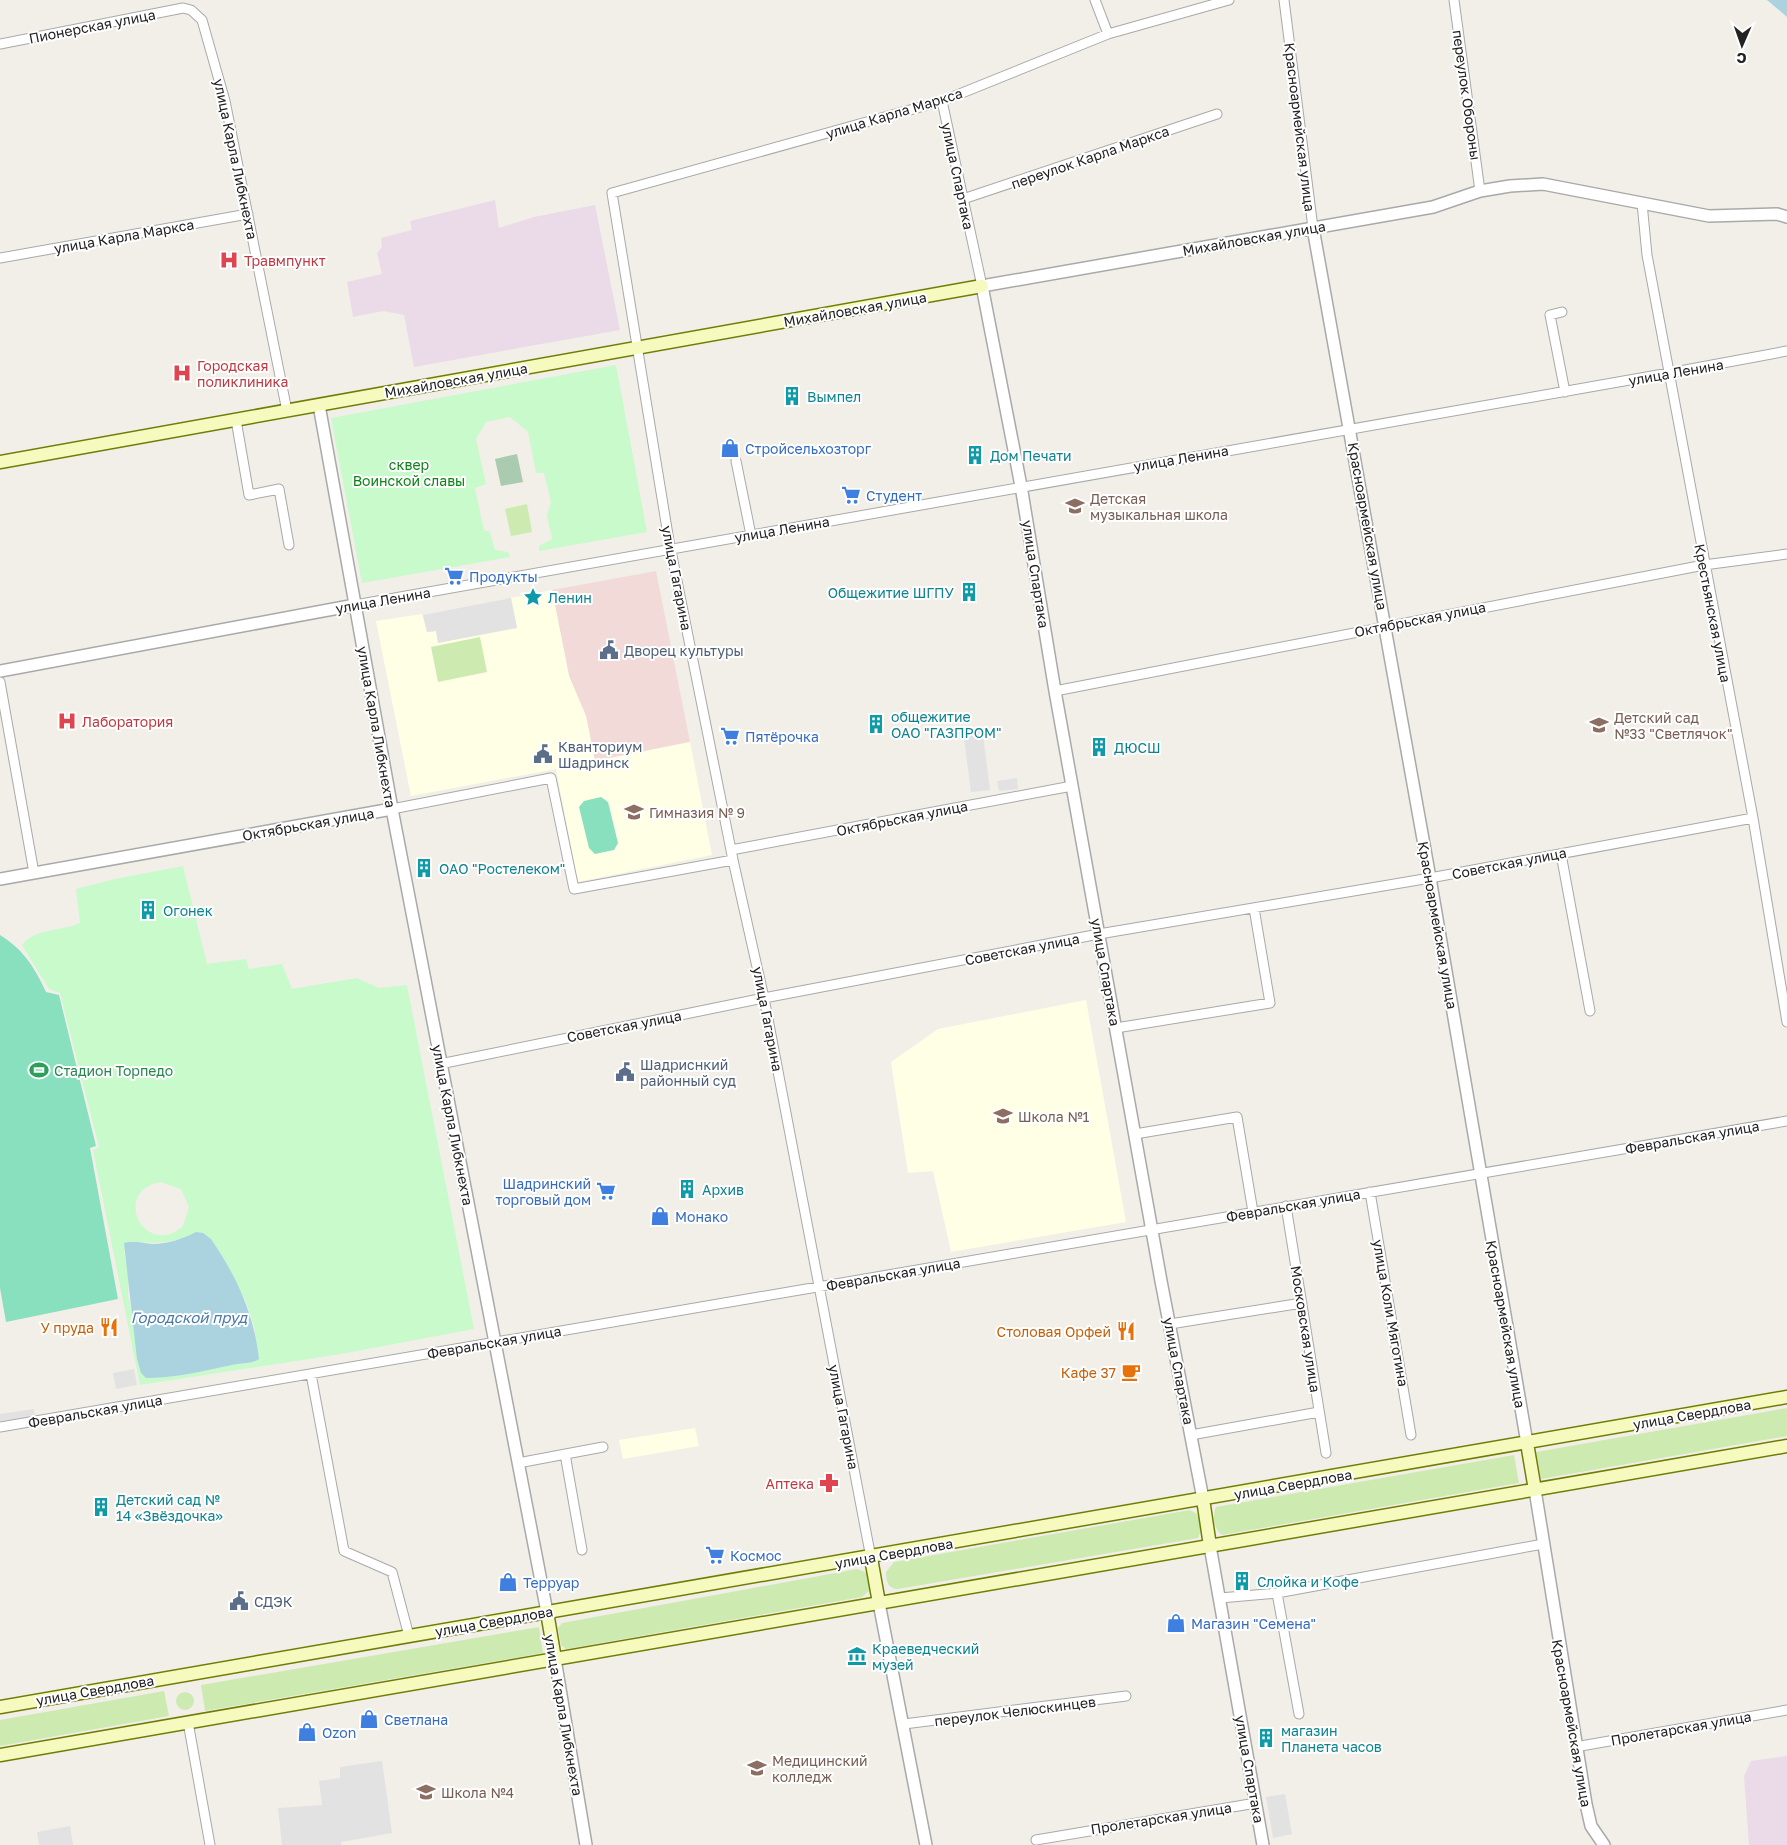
<svg xmlns="http://www.w3.org/2000/svg" width="1787" height="1845" font-family="'Golos Text',sans-serif">
	<style>
		.commercial { fill: #f2dad9 }
		.industrial { fill: #ebdbe8 }
		.education { fill: #ffffe5 }
		.grass { fill: #cdebb0 }
		.cemetery { fill: #aacbaf }
		.park { fill: #c8facc; fill-rule: evenodd }
		.pitch { fill: #88e0be }
		.parking { fill: #e2e2e2 }
		.water { fill: #aad3df }
		.lines { fill: none; stroke-linecap: round; stroke-linejoin: round }
		.minor-casing { stroke: #a9a9a9; stroke-width: 11 }
		.tertiary-casing { stroke: #a9a9a9; stroke-width: 14 }
		.secondary-casing { stroke: #707d05; stroke-width: 15 }
		.minor { stroke: #fff; stroke-width: 9 }
		.tertiary { stroke: #fff; stroke-width: 11 }
		.secondary { stroke: #f7fabf; stroke-width: 12 }
		.labels { text-anchor: middle; dominant-baseline: central; stroke-width: 4; stroke-linejoin: round; paint-order: stroke }
		.street-label { font-size: 14px; fill: #222; stroke: #fff }
		.health-label { font-size: 14px; fill: #be3a42; stroke: #fff; text-anchor: start }
		.culture-label { font-size: 14px; fill: #0d838f; stroke: #fff; text-anchor: start }
		.shop-label { font-size: 14px; fill: #366cbe; stroke: #fff; text-anchor: start }
		.park-label { font-size: 14px; fill: #0c8416; stroke: #fff }
		.education-label { font-size: 14px; fill: #785e54; stroke: #fff; text-anchor: start }
		.service-label { font-size: 14px; fill: #4e5e75; stroke: #fff; text-anchor: start }
		.leisure-label { font-size: 14px; fill: #27864d; stroke: #fff; text-anchor: start }
		.food-label { font-size: 14px; fill: #c56008; stroke: #fff; text-anchor: end }
		.water-label { font-size: 15px; font-style: italic; fill: #4a7aab; stroke: #fff }
	</style>
	<rect width="100%" height="100%" fill="#f2efe9"/>
	<path class="commercial" d="M656 571 690 742 595 761 586 716 569 676 552 590Z"/>
	<path class="industrial" d="M495 200 499 228 534 217 595 205 620 330 414 367 404 315 383 311 353 317 347 282 382 274 377 253 382 247 381 238 412 230 410 221Z
		M1787 1756V1845H1749L1744 1776 1751 1761Z"/>
	<path class="education" d="M552 590 569 676 586 716 595 761 690 742 712 855 578 882 556 769 411 796 376 621 422 614 427 632 436 631 438 642 517 628 511 598Z
		M1086 1000 1126 1222 951 1252 933 1171 908 1173 891 1062 938 1029Z
		M695 1428 699 1446 623 1459 619 1440Z"/>
	<path class="grass" d="M527 504 532 532 511 536 505 509Z
		M480 637 487 672 438 682 431 647Z
		M1787 1408V1436L1541 1479 1536 1452Z
		M1514 1455 1519 1483 1222 1535C1214 1529 1212 1516 1216 1507Z
		M1190 1510 1197 1514C1200 1523 1202 1529 1198 1538L898 1589C888 1589 886 1581 886 1572L894 1562Z
		M857 1569 868 1573 870 1590 862 1597 566 1649 561 1645 558 1628 562 1623Z
		M539 1627 543 1653 205 1711 201 1685Z
		M164 1691 169 1716 0 1746V1720Z
		M176 1701a9 9 0 1 1 18 0a9 9 0 1 1-18 0Z"/>
	<path class="cemetery" d="M517 454 523 482 501 486 495 459Z"/>
	<path class="park" d="M616 365 647 532 539 551V546L552 539 547 515 551 502 544 473H536L528 432 510 417 486 422 476 439 486 484 475 488 484 530 490 532 495 550 508 552 510 557 362 583 331 418Z
		M183 866 207 964 246 959 249 969 282 964 292 989 357 978 379 988 407 985 474 1329 341 1354 140 1385 93 1150 99 1147 60 993 49 989 22 945C36 927 61 932 80 923L76 889 115 879ZM161 1182 181 1189 189 1207 183 1226C145 1260 110 1191 161 1182ZM196 1232 210 1239 246 1301 254 1326 259 1359C253 1364 240 1363 232 1365 203 1371 177 1378 146 1378L128 1295 129 1273 124 1251 131 1241C155 1244 175 1244 196 1232Z"/>
	<path class="pitch" d="M601 797 608 802 618 843 614 850 595 854 589 848 579 807 584 801Z
		M0 935C23 949 35 968 46 992L59 995 96 1146 90 1148 118 1299 6 1322 0 1288Z"/>
	<path class="parking" d="M511 598 517 628 438 643 436 631 427 632 423 615Z
		M982 728 990 790 971 792 963 730Z
		M1017 778 1018 789 999 791 997 781Z
		M134 1369 137 1385 116 1389 113 1373Z
		M34 1409 35 1416 0 1422V1414Z
		M382 1761 392 1833 341 1842V1845H282L278 1808 322 1805 319 1781 340 1778V1767Z
		M1285 1794 1292 1834 1273 1838 1266 1797Z
		M70 1826 73 1845H39L37 1832Z"/>
	<path class="water" d="M1767 0H1787V17Z
		M196 1232 203 1233 211 1239C237 1277 254 1314 259 1359 253 1364 240 1363 232 1365 203 1371 177 1378 146 1378L141 1373 137 1359 124 1243C134 1240 143 1243 153 1244 167 1244 183 1239 196 1232Z"/>
	<g class="lines">
		<g class="minor-casing">
			<path id="minor" d="M1095 0 1108 34
				M1284 0 1313 228
				M1454 0 1480 191
				M0 44 183 8 191 10 202 20 225 101 287 411
				M942 101 982 286
				M963 199 1217 114
				M1642 203 1647 255 1753 818 1787 1022
				M0 258 248 214
				M1562 312 1550 315 1565 392
				M236 420 249 495 279 489 289 545
				M736 461 751 535
				M355 605 1669 373 1787 351
				M0 682 34 873
				M1055 691 1704 565 1787 554
				M392 809 551 778 574 889 733 860
				M731 850 1072 786
				M1561 854 1590 1011
				M1116 1028 1270 1003 1254 908
				M440 1064 764 998 1099 934 1430 878 1753 818
				M1135 1134 1237 1117 1253 1212
				M1370 1192 1411 1435
				M1286 1206 1326 1453
				M1170 1324 1302 1303
				M311 1374 344 1551 392 1572 409 1636
				M0 1427 1787 1121
				M1191 1435 1319 1412
				M565 1454 582 1550
				M518 1463 603 1447
				M871 1558 764 998 733 860 669 541 612 193 942 101 1108 34 1229 0
				M1277 1593 1299 1714
				M1220 1598 1277 1593 1543 1544
				M188 1722 210 1845
				M904 1724 1126 1696
				M1575 1747 1787 1710
				M1036 1840 1256 1803"/>
		</g>
		<g class="tertiary-casing">
			<path id="tertiary" d="M1313 228 1430 878 1527 1443
				M319 405 392 809 547 1612
				M0 671 355 605
				M0 879 392 809
				M1535 1490 1586 1804 1591 1826 1604 1845
				M1203 1499 1161 1281 1055 691 1021 486 982 286 1433 207 1480 191 1510 186 1543 184 1709 216 1777 214 1787 217
				M1210 1546 1263 1845
				M879 1603 926 1845
				M555 1659 586 1845"/>
		</g>
		<g class="secondary-casing">
			<path id="secondary" d="M0 462 982 286
				M1527 1443 1535 1490
				M1203 1499 1210 1546
				M871 1558 879 1603
				M547 1612 555 1659
				M0 1707 1787 1397
				M0 1755 1787 1446"/>
		</g>
		<use href="#minor" class="minor"/>
		<use href="#tertiary" class="tertiary"/>
		<use href="#secondary" class="secondary"/>
	</g>
	<defs>
		<g id="hospital-bare" transform="scale(1.5)"><path d="M-5-5h3v3.5h4V-5h3V5h-3V1.5h-4V5h-3Z" fill="#e0444e" stroke="#fff" stroke-width="2.5" paint-order="stroke"/></g>
		<g id="building-bare" transform="scale(1.5)"><path d="M-4-6H4V6H1V3H-1V6H-4ZM-2.5-4.3h1.7v1.8h-1.7ZM.8-4.3h1.7v1.8H.8ZM-2.5-1h1.7V.8h-1.7ZM.8-1h1.7V.8H.8Z" fill="#0f9aa8" stroke="#fff" stroke-width="2.5" paint-order="stroke"/></g>
		<g id="shop-bare" transform="scale(1.5)"><path d="M-5-2.5h2.3a2.7 3.5 0 0 1 5.4 0H5L5.5 6h-11ZM-1.5-2.5h3a1.5 2.3 0 0 0-3 0Z" fill="#3f7fe0" stroke="#fff" stroke-width="2.5" paint-order="stroke"/></g>
		<g id="supermarket-bare" transform="scale(1.5)"><path d="M-6-5.5h2.5l.6 2H6L4.5 2H-2.5L-4.4-4H-6ZM-1.5 3.2a1.3 1.3 0 1 0 .1 0ZM3 3.2a1.3 1.3 0 1 0 .1 0Z" fill="#3f7fe0" stroke="#fff" stroke-width="2.5" paint-order="stroke"/></g>
		<g id="school-bare" transform="scale(1.5)"><path d="M0-5L7-2L0 1L-7-2ZM-4 1L0 2.5L4 1V4Q0 6-4 4Z" fill="#8d6e63" stroke="#fff" stroke-width="2.5" paint-order="stroke"/></g>
		<g id="sight-bare" transform="scale(1.5)"><path d="M0-6L1.8-2.2L6-1.7L2.9 1.2L3.7 5.4L0 3.3L-3.7 5.4L-2.9 1.2L-6-1.7L-1.8-2.2Z" fill="#0f9aa8" stroke="#fff" stroke-width="2.5" paint-order="stroke"/></g>
		<g id="civic-bare" transform="scale(1.5)"><path d="M-.6-6.5H3V-4.5H.6V-3L4-1V1h2V6H-6V1h2V-1L-.6-3ZM-1.2 2.5V6h2.4V2.5Z" fill="#5c6f8a" stroke="#fff" stroke-width="2.5" paint-order="stroke"/></g>
		<g id="stadium-bare" transform="scale(1.5)"><path d="M0-5a6.5 5 0 1 0 0 10a6.5 5 0 1 0 0-10ZM-3.5-1.8h7v3.6h-7Z" fill="#2e9e5b" stroke="#fff" stroke-width="2.5" paint-order="stroke"/></g>
		<g id="restaurant-bare" transform="scale(1.5)"><path d="M-5-6h1v4h1v-4h1v4h1v-4h1v5L-1.5 .5V6h-2V.5L-5-1ZM5-6V6H3V1.5H1.5Q1.5-4 5-6Z" fill="#e8710a" stroke="#fff" stroke-width="2.5" paint-order="stroke"/></g>
		<g id="cafe-bare" transform="scale(1.5)"><path d="M-5.5-4.5H6V0H3Q3 3.5 0 3.5H-2.5Q-5.5 3.5-5.5 0ZM3-3.2v2h1.7v-2ZM-6 4.5H4V6H-6Z" fill="#e8710a" stroke="#fff" stroke-width="2.5" paint-order="stroke"/></g>
		<g id="pharmacy-bare" transform="scale(1.5)"><path d="M-2-6h4v4h4v4h-4v4h-4v-4h-4v-4h4Z" fill="#e0444e" stroke="#fff" stroke-width="2.5" paint-order="stroke"/></g>
		<g id="museum-bare" transform="scale(1.5)"><path d="M0-6L6-3V-2H-6V-3ZM-5-1h2V3h-2ZM-1-1h2V3h-2ZM3-1h2V3H3ZM-6 4H6V6H-6Z" fill="#0f9aa8" stroke="#fff" stroke-width="2.5" paint-order="stroke"/></g>
		<g id="university-bare" transform="scale(1.5)"><path d="M0-5L7-2L0 1L-7-2ZM-4 1L0 2.5L4 1V4Q0 6-4 4Z" fill="#8d6e63" stroke="#fff" stroke-width="2.5" paint-order="stroke"/></g>
	</defs>
	<g fill-rule="evenodd">
		<use href="#hospital-bare" x="229" y="260"/>
		<use href="#hospital-bare" x="182" y="373"/>
		<use href="#building-bare" x="792" y="396"/>
		<use href="#shop-bare" x="730" y="448"/>
		<use href="#building-bare" x="975" y="455"/>
		<use href="#supermarket-bare" x="851" y="495"/>
		<use href="#school-bare" x="1075" y="506"/>
		<use href="#supermarket-bare" x="454" y="576"/>
		<use href="#building-bare" x="969" y="592"/>
		<use href="#sight-bare" x="533" y="597"/>
		<use href="#civic-bare" x="609" y="650"/>
		<use href="#hospital-bare" x="67" y="721"/>
		<use href="#building-bare" x="876" y="724"/>
		<use href="#school-bare" x="1599" y="725"/>
		<use href="#supermarket-bare" x="730" y="736"/>
		<use href="#building-bare" x="1099" y="747"/>
		<use href="#civic-bare" x="543" y="754"/>
		<use href="#school-bare" x="634" y="812"/>
		<use href="#building-bare" x="424" y="868"/>
		<use href="#building-bare" x="148" y="910"/>
		<use href="#stadium-bare" x="39" y="1070"/>
		<use href="#civic-bare" x="625" y="1072"/>
		<use href="#school-bare" x="1003" y="1116"/>
		<use href="#building-bare" x="687" y="1189"/>
		<use href="#supermarket-bare" x="606" y="1191"/>
		<use href="#shop-bare" x="660" y="1216"/>
		<use href="#restaurant-bare" x="109" y="1327"/>
		<use href="#restaurant-bare" x="1126" y="1331"/>
		<use href="#cafe-bare" x="1131" y="1372"/>
		<use href="#pharmacy-bare" x="829" y="1483"/>
		<use href="#building-bare" x="101" y="1507"/>
		<use href="#supermarket-bare" x="715" y="1555"/>
		<use href="#building-bare" x="1242" y="1581"/>
		<use href="#shop-bare" x="508" y="1582"/>
		<use href="#civic-bare" x="239" y="1601"/>
		<use href="#shop-bare" x="1176" y="1623"/>
		<use href="#museum-bare" x="857" y="1656"/>
		<use href="#shop-bare" x="369" y="1719"/>
		<use href="#shop-bare" x="307" y="1732"/>
		<use href="#building-bare" x="1266" y="1738"/>
		<use href="#university-bare" x="757" y="1768"/>
		<use href="#school-bare" x="426" y="1792"/>
	</g>
	<g class="labels">
		<g class="street-label">
			<text transform="translate(92 26) rotate(-11)">Пионерская улица</text>
			<text transform="translate(1467 95) rotate(82)">переулок Обороны</text>
			<text transform="translate(894 113) rotate(-17)">улица Карла Маркса</text>
			<text transform="translate(1300 127) rotate(83)">Красноармейская улица</text>
			<text transform="translate(1090 157) rotate(-19)">переулок Карла Маркса</text>
			<text transform="translate(236 159) rotate(78)">улица Карла Либкнехта</text>
			<text transform="translate(958 176) rotate(78)">улица Спартака</text>
			<text transform="translate(124 236) rotate(-10)">улица Карла Маркса</text>
			<text transform="translate(1254 238) rotate(-10)">Михайловская улица</text>
			<text transform="translate(855 309) rotate(-10)">Михайловская улица</text>
			<text transform="translate(1676 372) rotate(-10)">улица Ленина</text>
			<text transform="translate(456 380) rotate(-10)">Михайловская улица</text>
			<text transform="translate(1181 458) rotate(-10)">улица Ленина</text>
			<text transform="translate(1368 526) rotate(80)">Красноармейская улица</text>
			<text transform="translate(782 529) rotate(-10)">улица Ленина</text>
			<text transform="translate(1036 574) rotate(81)">улица Спартака</text>
			<text transform="translate(677 578) rotate(79)">улица Гагарина</text>
			<text transform="translate(383 600) rotate(-10)">улица Ленина</text>
			<text transform="translate(1713 613) rotate(79)">Крестьянская улица</text>
			<text transform="translate(1420 619) rotate(-11)">Октябрьская улица</text>
			<text transform="translate(377 727) rotate(80)">улица Карла Либкнехта</text>
			<text transform="translate(902 818) rotate(-11)">Октябрьская улица</text>
			<text transform="translate(308 824) rotate(-10)">Октябрьская улица</text>
			<text transform="translate(1509 863) rotate(-11)">Советская улица</text>
			<text transform="translate(1438 925) rotate(80)">Красноармейская улица</text>
			<text transform="translate(1022 949) rotate(-11)">Советская улица</text>
			<text transform="translate(1106 972) rotate(80)">улица Спартака</text>
			<text transform="translate(768 1019) rotate(79)">улица Гагарина</text>
			<text transform="translate(624 1026) rotate(-11)">Советская улица</text>
			<text transform="translate(453 1125) rotate(79)">улица Карла Либкнехта</text>
			<text transform="translate(1692 1137) rotate(-10)">Февральская улица</text>
			<text transform="translate(1293 1205) rotate(-10)">Февральская улица</text>
			<text transform="translate(893 1274) rotate(-10)">Февральская улица</text>
			<text transform="translate(1391 1313) rotate(80)">улица Коли Мяготина</text>
			<text transform="translate(1506 1324) rotate(80)">Красноармейская улица</text>
			<text transform="translate(1306 1329) rotate(81)">Московская улица</text>
			<text transform="translate(494 1342) rotate(-10)">Февральская улица</text>
			<text transform="translate(1179 1371) rotate(79)">улица Спартака</text>
			<text transform="translate(95 1411) rotate(-10)">Февральская улица</text>
			<text transform="translate(1692 1414) rotate(-10)">улица Свердлова</text>
			<text transform="translate(844 1417) rotate(79)">улица Гагарина</text>
			<text transform="translate(1293 1484) rotate(-10)">улица Свердлова</text>
			<text transform="translate(894 1553) rotate(-10)">улица Свердлова</text>
			<text transform="translate(494 1621) rotate(-10)">улица Свердлова</text>
			<text transform="translate(95 1690) rotate(-10)">улица Свердлова</text>
			<text transform="translate(1015 1711) rotate(-7)">переулок Челюскинцев</text>
			<text transform="translate(564 1715) rotate(80)">улица Карла Либкнехта</text>
			<text transform="translate(1572 1723) rotate(80)">Красноармейская улица</text>
			<text transform="translate(1681 1728) rotate(-10)">Пролетарская улица</text>
			<text transform="translate(1250 1769) rotate(80)">улица Спартака</text>
			<text transform="translate(1161 1818) rotate(-9)">Пролетарская улица</text>
		</g>
		<g class="health-label">
			<text x="244" y="260">Травмпункт</text>
			<text x="197" y="365">Городская<tspan x="197" dy="16">поликлиника</tspan></text>
			<text x="82" y="721">Лаборатория</text>
			<text x="814" y="1483" text-anchor="end">Аптека</text>
		</g>
		<g class="culture-label">
			<text x="807" y="396">Вымпел</text>
			<text x="990" y="455">Дом Печати</text>
			<text x="954" y="592" text-anchor="end">Общежитие ШГПУ</text>
			<text x="548" y="597">Ленин</text>
			<text x="891" y="716">общежитие<tspan x="891" dy="16">ОАО "ГАЗПРОМ"</tspan></text>
			<text x="1114" y="747">ДЮСШ</text>
			<text x="439" y="868">ОАО "Ростелеком"</text>
			<text x="163" y="910">Огонек</text>
			<text x="702" y="1189">Архив</text>
			<text x="116" y="1499">Детский сад №<tspan x="116" dy="16">14 «Звёздочка»</tspan></text>
			<text x="1257" y="1581">Слойка и Кофе</text>
			<text x="872" y="1648">Краеведческий<tspan x="872" dy="16">музей</tspan></text>
			<text x="1281" y="1730">магазин<tspan x="1281" dy="16">Планета часов</tspan></text>
		</g>
		<g class="shop-label">
			<text x="745" y="448">Стройсельхозторг</text>
			<text x="866" y="495">Студент</text>
			<text x="469" y="576">Продукты</text>
			<text x="745" y="736">Пятёрочка</text>
			<text x="591" y="1183" text-anchor="end">Шадринский<tspan x="591" dy="16">торговый дом</tspan></text>
			<text x="675" y="1216">Монако</text>
			<text x="730" y="1555">Космос</text>
			<text x="523" y="1582">Терруар</text>
			<text x="1191" y="1623">Магазин "Семена"</text>
			<text x="384" y="1719">Светлана</text>
			<text x="322" y="1732">Ozon</text>
		</g>
		<g class="park-label">
			<text x="409" y="464">сквер<tspan x="409" dy="16">Воинской славы</tspan></text>
		</g>
		<g class="education-label">
			<text x="1090" y="498">Детская<tspan x="1090" dy="16">музыкальная школа</tspan></text>
			<text x="1614" y="717">Детский сад<tspan x="1614" dy="16">№33 "Светлячок"</tspan></text>
			<text x="649" y="812">Гимназия № 9</text>
			<text x="1018" y="1116">Школа №1</text>
			<text x="772" y="1760">Медицинский<tspan x="772" dy="16">колледж</tspan></text>
			<text x="441" y="1792">Школа №4</text>
		</g>
		<g class="service-label">
			<text x="624" y="650">Дворец культуры</text>
			<text x="558" y="746">Кванториум<tspan x="558" dy="16">Шадринск</tspan></text>
			<text x="640" y="1064">Шадриснкий<tspan x="640" dy="16">районный суд</tspan></text>
			<text x="254" y="1601">СДЭК</text>
		</g>
		<g class="leisure-label">
			<text x="54" y="1070">Стадион Торпедо</text>
		</g>
		<g class="food-label">
			<text x="94" y="1327">У пруда</text>
			<text x="1111" y="1331">Столовая Орфей</text>
			<text x="1116" y="1372">Кафе 37</text>
		</g>
		<g class="water-label">
			<text x="189" y="1317">Городской пруд</text>
		</g>
	</g>
	<g transform="translate(1742 45) rotate(182)" stroke="#ffffff" stroke-width="4" paint-order="stroke">
	<path d="M0-4L9 19L0 12L-9 19Z" fill="#222222"/>
	<text y="-8" font-size="14" font-weight="bold" text-anchor="middle" fill="#222222">С</text>
	</g>
</svg>
